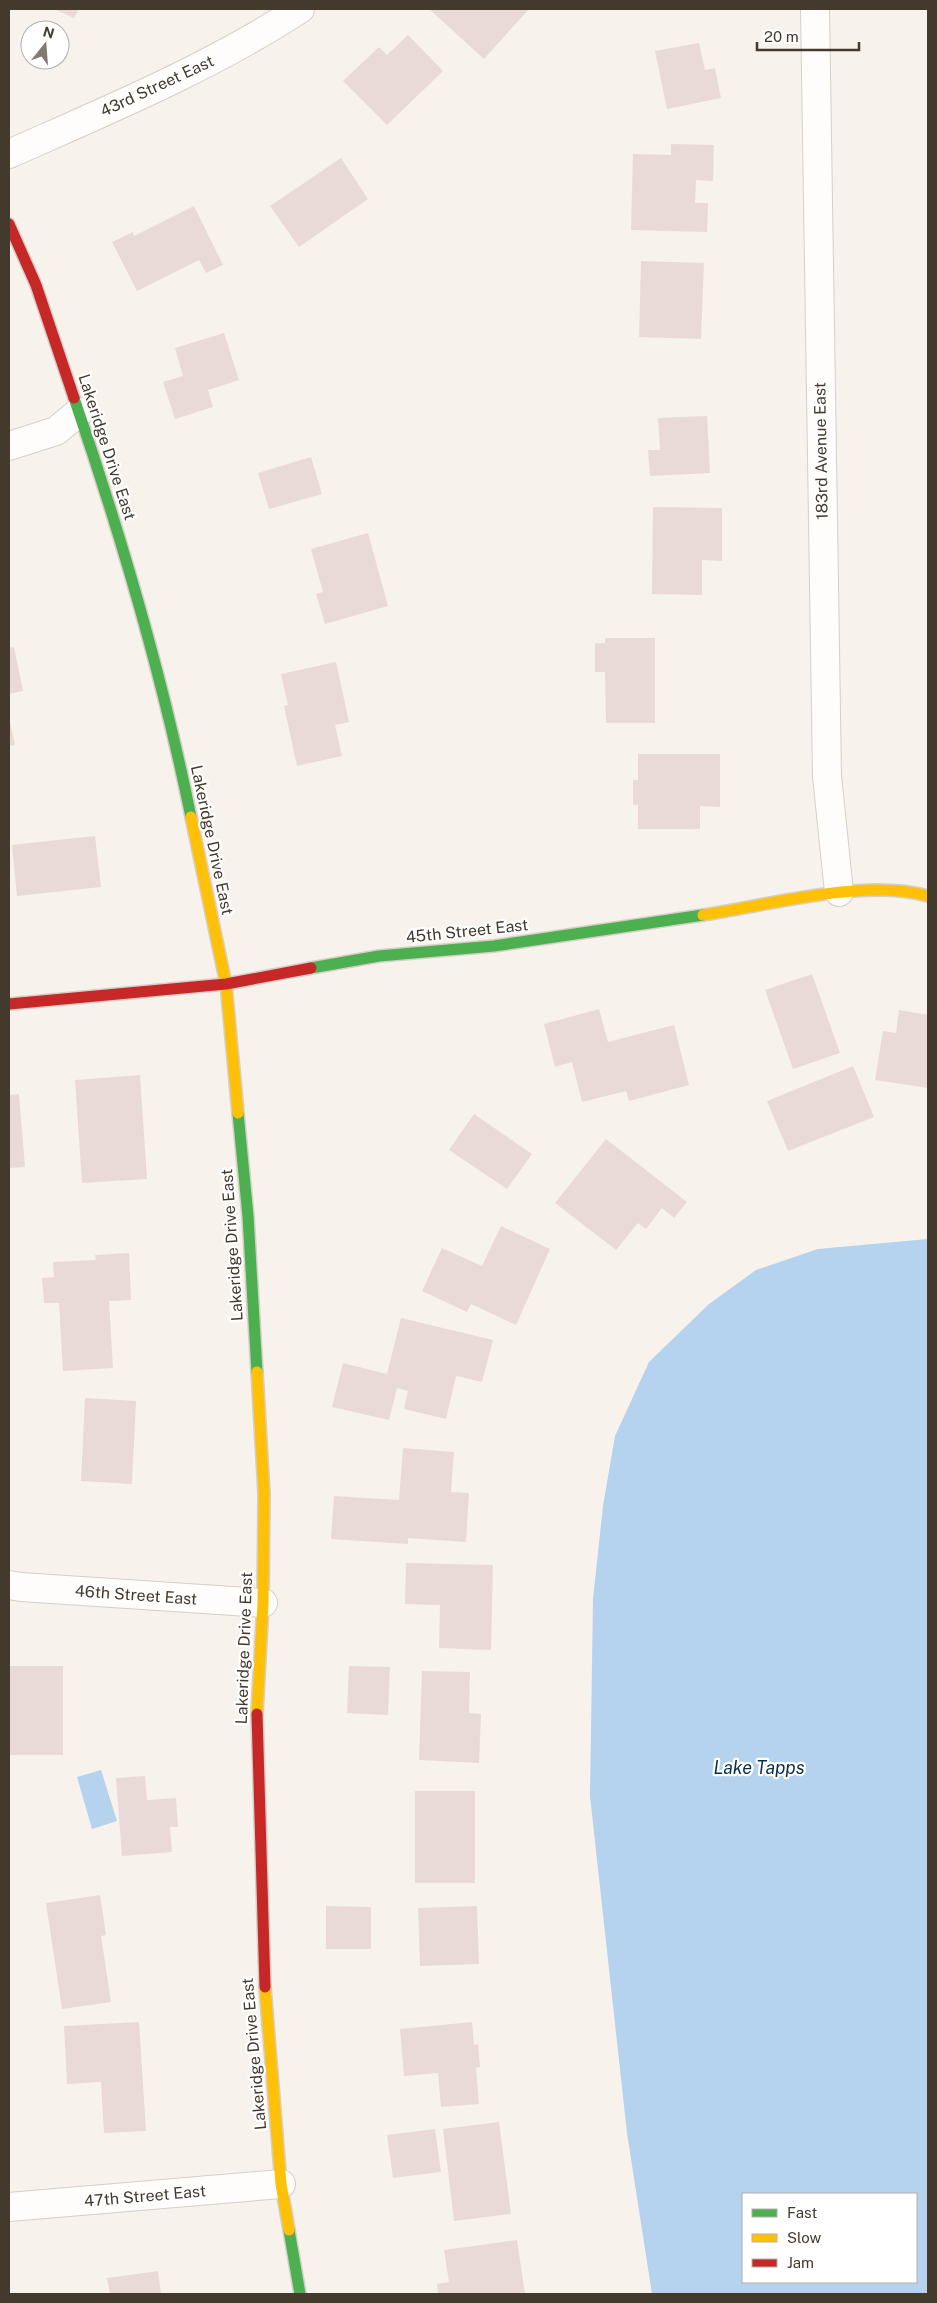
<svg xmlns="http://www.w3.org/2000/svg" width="937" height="2303" font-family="'Public Sans',sans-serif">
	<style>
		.water { fill: #b5d2ee; fill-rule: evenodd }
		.building { fill: #eadad7 }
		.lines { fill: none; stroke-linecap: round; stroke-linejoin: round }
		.street-casing { stroke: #d6cfc7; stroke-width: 30 }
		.fast-casing { stroke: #d6cfc7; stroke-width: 14 }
		.slow-casing { stroke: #d6cfc7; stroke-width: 14 }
		.jam-casing { stroke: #d6cfc7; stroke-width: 14 }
		.street { stroke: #fefdfc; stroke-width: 28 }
		.fast { stroke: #4caf50; stroke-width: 11 }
		.slow { stroke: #ffc107; stroke-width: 11 }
		.jam { stroke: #c62828; stroke-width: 11 }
		.labels { text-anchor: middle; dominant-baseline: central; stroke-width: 4.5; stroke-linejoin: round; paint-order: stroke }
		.street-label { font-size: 16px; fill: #43392d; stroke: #fff }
		.water-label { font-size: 18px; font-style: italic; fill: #0b2d49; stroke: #fff }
	</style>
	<rect width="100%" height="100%" fill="#f8f2ec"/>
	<path class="water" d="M928 1239V2294H652L627 2133 590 1796 593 1599 603 1506 615 1436 649 1362 709 1304 756 1270 818 1249ZM743 2194H916V2282H743Z
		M101 1770 117 1821 92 1829 77 1777Z"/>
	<path class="building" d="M54 9H79L74 18Z
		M429 9H529L484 59Z
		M408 35 443 71 387 125 343 81 379 47 387 55Z
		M699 43 705 70 715 68 721 98 667 109 655 51Z
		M671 144 714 145 713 181 696 180 695 203H708L707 232 631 230 633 154 671 155Z
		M341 158 368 199 299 247 270 206Z
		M194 206 223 265 206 273 199 260 137 291 112 242 133 232 134 236Z
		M641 261 704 263 701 339 639 337Z
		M224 333 239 380 208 390 213 407 175 419 163 382 183 376 175 348Z
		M707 416 710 473 650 476 648 450H660L658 418Z
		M311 457 322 494 269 509 258 473Z
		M653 507 722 508V561L702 560V595L652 594Z
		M368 533 388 606 325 624 316 594 323 592 311 549Z
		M605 638H655V723H606L605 672H595V643H605Z
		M14 647 23 691 9 694V648Z
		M336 662 349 722 335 725 342 756 297 766 284 706 288 705 281 674Z
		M9 717 15 745 9 746Z
		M638 754H720V807L700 806V829H638V805H633V780H638Z
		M95 836 101 887 17 896 12 845Z
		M812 974 840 1053 793 1069 765 990Z
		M599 1009 608 1042 674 1025 689 1085 629 1101 626 1091 582 1102 572 1062 555 1067 544 1024Z
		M899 1010 928 1015V1088L875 1080 883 1031 896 1033Z
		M853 1066 874 1117 788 1151 767 1101Z
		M140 1075 147 1179 82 1183 75 1080Z
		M19 1094 25 1167 9 1168V1095Z
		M474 1114 532 1154 507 1189 449 1150Z
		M606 1139 687 1202 674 1218 662 1208 646 1229 638 1223 616 1250 555 1203Z
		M501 1226 550 1249 516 1325 471 1304 467 1312 422 1291 442 1248 482 1266Z
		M129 1253 131 1300 109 1301 113 1368 63 1371 59 1303H44L42 1278 54 1277 53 1262 96 1260 95 1255Z
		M401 1318 493 1340 482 1382 456 1376 446 1419 404 1409 408 1391 397 1388 389 1420 332 1407 343 1363 387 1374Z
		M85 1398 136 1401 132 1484 81 1481Z
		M403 1448 454 1452 451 1492 469 1493 466 1542 408 1538V1544L331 1539 334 1496 399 1500Z
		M406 1563 493 1565 491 1650 439 1648 440 1605 405 1604Z
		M9 1666H63V1755H9Z
		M349 1666 390 1667 388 1715 347 1713Z
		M422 1671 470 1672 469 1713 481 1714 479 1763 419 1760Z
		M145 1776 147 1800 176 1798 178 1827H170L172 1852 122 1856 116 1778Z
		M415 1791H475V1883H415Z
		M100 1895 106 1935 101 1936 111 2002 62 2009 46 1903Z
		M326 1906 371 1907V1949H326Z
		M477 1906 479 1964 420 1966 418 1908Z
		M139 2022 146 2131 104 2133 101 2082 67 2084 64 2026Z
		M472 2022 474 2045 478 2044 480 2067 476 2068 479 2104 441 2107 438 2073 404 2076 400 2029Z
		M499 2122 511 2214 454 2221 443 2129Z
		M435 2129 441 2172 393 2178 387 2135Z
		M517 2240 525 2294H438L437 2284 449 2282 444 2250Z
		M158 2271 161 2294H110L107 2278Z"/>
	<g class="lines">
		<g class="street-casing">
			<path id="street" d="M815 9 827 776 839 892
				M9 154C108 110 209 68 300 9
				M9 446 56 431 79 412
				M9 1585 21 1587 263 1603
				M9 2207 281 2184"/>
		</g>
		<g class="fast-casing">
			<path id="fast" d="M74 398C121 535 162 675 191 817
				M311 968 379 956 494 946 703 915
				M238 1113 248 1216 257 1372
				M289 2230 300 2294"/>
		</g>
		<g class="slow-casing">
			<path id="slow" d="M191 817 226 984 238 1113
				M703 915C770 905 864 878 928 896
				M257 1372 264 1493 263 1603 257 1714
				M265 1987 281 2184 289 2230"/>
		</g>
		<g class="jam-casing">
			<path id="jam" d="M9 224 36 285 74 398
				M9 1004 226 984 311 968
				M257 1714 265 1987"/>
		</g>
		<use href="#street" class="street"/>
		<use href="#fast" class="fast"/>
		<use href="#slow" class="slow"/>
		<use href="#jam" class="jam"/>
	</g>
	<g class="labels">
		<g class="street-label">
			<text transform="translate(157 86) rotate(-25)">43rd Street East</text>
			<text transform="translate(107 447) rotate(72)">Lakeridge Drive East</text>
			<text transform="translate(821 451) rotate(-91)">183rd Avenue East</text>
			<text transform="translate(212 840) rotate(78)">Lakeridge Drive East</text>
			<text transform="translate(467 931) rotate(-6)">45th Street East</text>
			<text transform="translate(232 1245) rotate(-94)">Lakeridge Drive East</text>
			<text transform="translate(136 1595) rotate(4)">46th Street East</text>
			<text transform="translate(244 1648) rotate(-88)">Lakeridge Drive East</text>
			<text transform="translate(254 2054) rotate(-95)">Lakeridge Drive East</text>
			<text transform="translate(145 2196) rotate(-5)">47th Street East</text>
		</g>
		<g class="water-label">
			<text x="759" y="1767">Lake Tapps</text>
		</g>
	</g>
	<rect width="937" height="2303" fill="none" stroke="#43392d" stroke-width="20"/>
	<rect x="742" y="2193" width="175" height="90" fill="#ffffff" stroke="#b4b0ab"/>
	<rect x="752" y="2209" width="25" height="8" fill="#4caf50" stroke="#b4b0ab"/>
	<text x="787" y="2218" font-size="15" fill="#43392d">Fast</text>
	<rect x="752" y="2234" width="25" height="8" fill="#ffc107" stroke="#b4b0ab"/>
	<text x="787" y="2243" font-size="15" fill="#43392d">Slow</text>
	<rect x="752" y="2259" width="25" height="8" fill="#c62828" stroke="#b4b0ab"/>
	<text x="787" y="2268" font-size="15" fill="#43392d">Jam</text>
	<g transform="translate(45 45) rotate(17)"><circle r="24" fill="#ffffff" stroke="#b4b0ab"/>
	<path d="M0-4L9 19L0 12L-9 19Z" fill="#827a70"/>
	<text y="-8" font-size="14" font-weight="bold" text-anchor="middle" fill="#43392d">N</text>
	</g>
	<path d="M757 42v8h102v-8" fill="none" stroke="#43392d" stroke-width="2.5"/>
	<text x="764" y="42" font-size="15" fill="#43392d" stroke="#ffffff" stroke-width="4" paint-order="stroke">20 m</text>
</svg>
